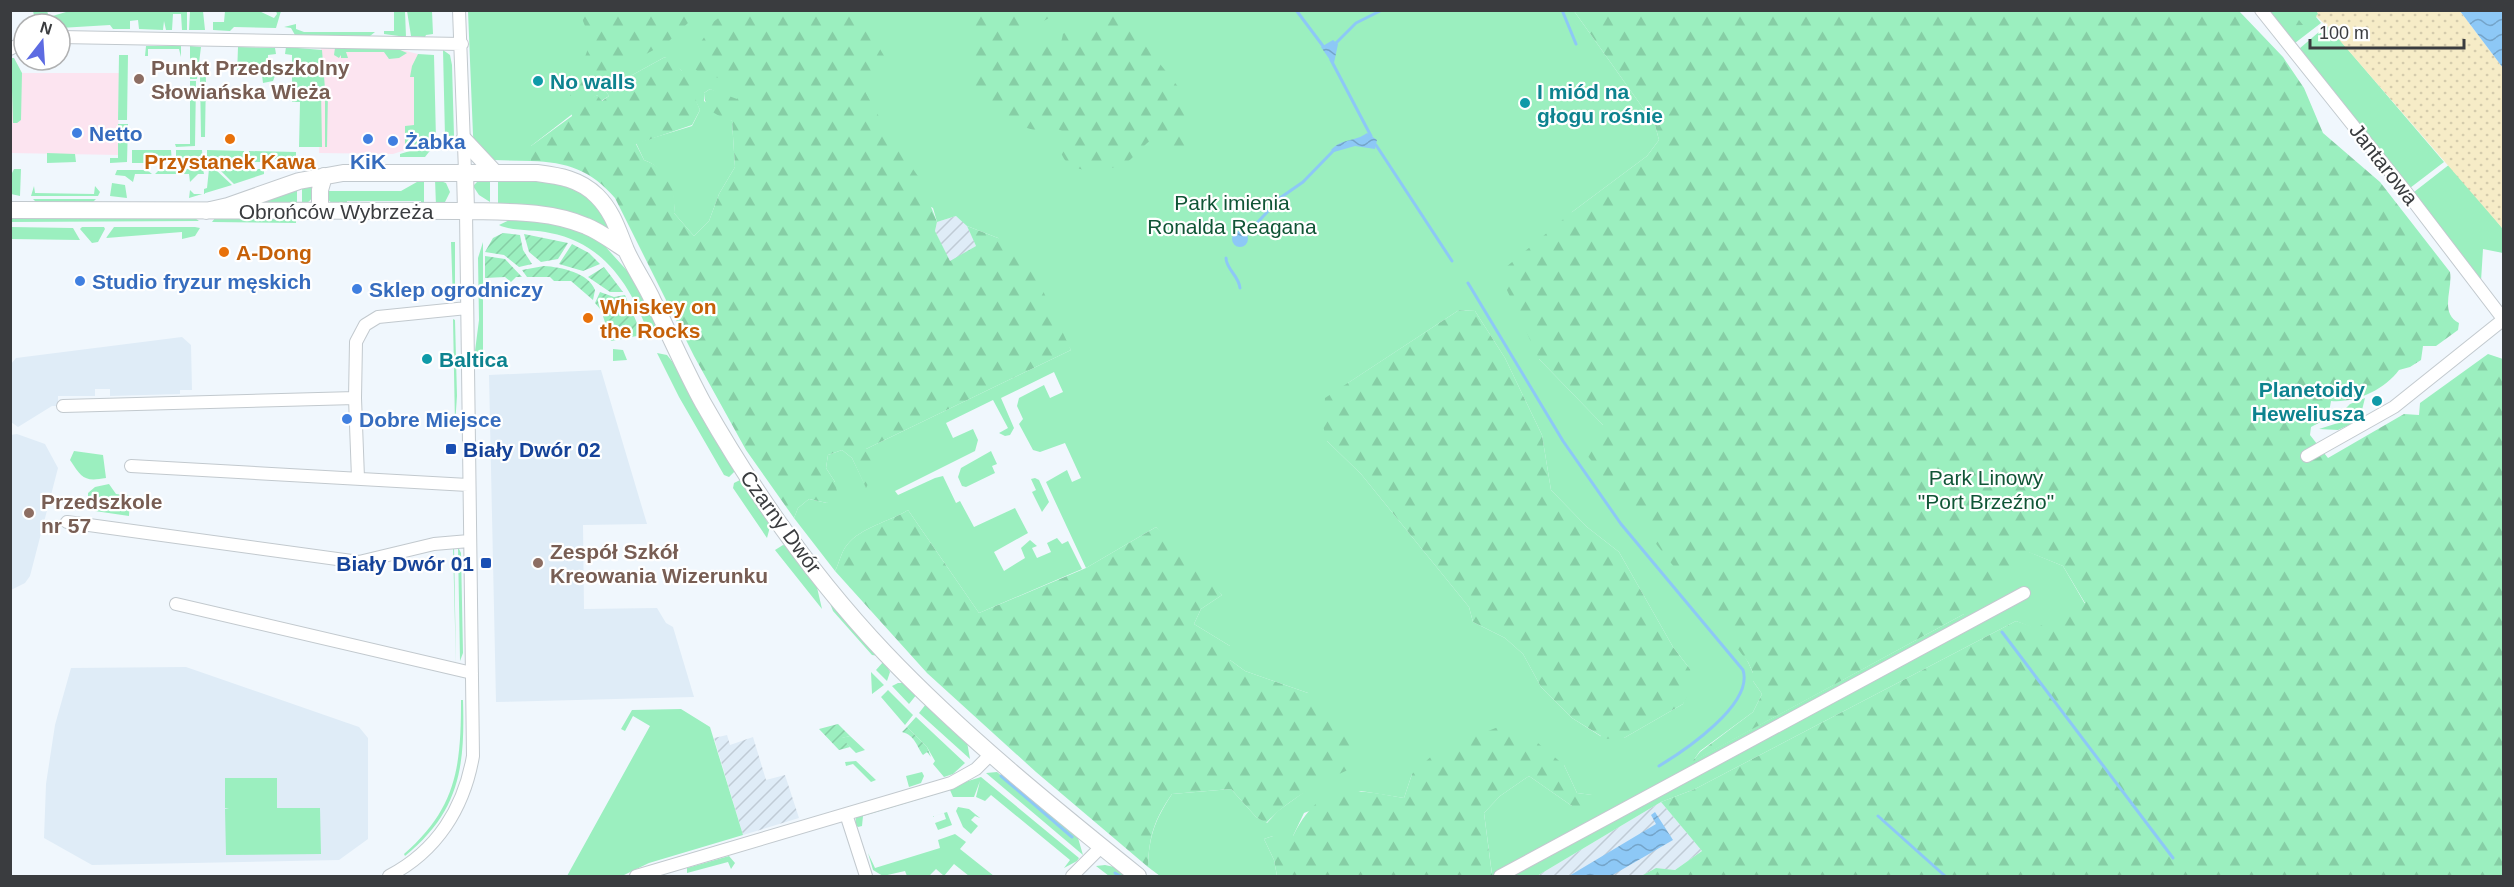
<svg xmlns="http://www.w3.org/2000/svg" width="2514" height="887" font-family="Arial,sans-serif">
	<style>
		.commercial { fill: #fce4f0 }
		.industrial { fill: url(#industrial-furrows) }
		.built { fill: #dfecf7 }
		.green { fill: #9befbf; fill-rule: evenodd }
		.forest { fill: url(#forest-firs) }
		.sand { fill: url(#sand-dots) }
		.garden { fill: url(#garden-furrows) }
		.water { fill: url(#water-waves) }
		.lines { fill: none; stroke-linecap: round; stroke-linejoin: round }
		.stream { stroke: #8dc8f6; stroke-width: 3 }
		.minor-casing { stroke: #c2c9ce; stroke-width: 14 }
		.major-casing { stroke: #c2c9ce; stroke-width: 18 }
		.minor { stroke: #fff; stroke-width: 12 }
		.major { stroke: #fff; stroke-width: 16 }
		.education-dot { fill: #8d6e63; stroke: #fff; stroke-width: 2 }
		.culture-dot { fill: #0f9aa8; stroke: #fff; stroke-width: 2 }
		.shop-dot { fill: #3f7fe0; stroke: #fff; stroke-width: 2 }
		.food-dot { fill: #e8710a; stroke: #fff; stroke-width: 2 }
		.transit-dot { fill: #1a4fb4; stroke: #fff; stroke-width: 2 }
		.labels { text-anchor: middle; dominant-baseline: central; stroke-width: 4.5; stroke-linejoin: round; paint-order: stroke }
		.education-label { font-size: 21px; font-weight: bold; fill: #785e54; stroke: #fff; text-anchor: start }
		.culture-label { font-size: 21px; font-weight: bold; fill: #0d838f; stroke: #fff; text-anchor: start }
		.shop-label { font-size: 21px; font-weight: bold; fill: #366cbe; stroke: #fff; text-anchor: start }
		.food-label { font-size: 21px; font-weight: bold; fill: #c56008; stroke: #fff; text-anchor: start }
		.street-label { font-size: 21px; fill: #3a3c3f; stroke: #fff }
		.park-label { font-size: 21px; fill: #105536; stroke: #fff }
		.transit-label { font-size: 21px; font-weight: bold; fill: #164399; stroke: #fff; text-anchor: start }
	</style>
	<defs>
		<pattern id="industrial-furrows" width="10" height="10" patternUnits="userSpaceOnUse" patternTransform="scale(1.5)"><rect width="10" height="10" fill="#dfecf7"/><path d="M-1 1l2-2M0 10L10 0M9 11l2-2" fill="none" stroke="#c0cbd5"/></pattern>
		<pattern id="forest-firs" width="22" height="20" patternUnits="userSpaceOnUse" patternTransform="scale(1.5)"><rect width="22" height="20" fill="#9befbf"/><path d="M5 1l3.5 6h-7zM16 11l3.5 6h-7z" fill="#86cea5"/></pattern>
		<pattern id="sand-dots" width="8" height="8" patternUnits="userSpaceOnUse" patternTransform="scale(1.5)"><rect width="8" height="8" fill="#f6ecc7"/><path d="M2 2h.1M6 6h.1" fill="none" stroke="#d4cbac" stroke-width="1.8" stroke-linecap="round"/></pattern>
		<pattern id="garden-furrows" width="10" height="10" patternUnits="userSpaceOnUse" patternTransform="scale(1.5)"><rect width="10" height="10" fill="#9befbf"/><path d="M-1 1l2-2M0 10L10 0M9 11l2-2" fill="none" stroke="#86cea5"/></pattern>
		<pattern id="water-waves" width="16" height="10" patternUnits="userSpaceOnUse" patternTransform="scale(1.5)"><rect width="16" height="10" fill="#8dc8f6"/><path d="M0 5q4-4 8 0t8 0" fill="none" stroke="#74a4c9"/></pattern>
	</defs>
	<rect width="100%" height="100%" fill="#f0f7fd"/>
	<path class="commercial" d="M321 48 398 49 418 54V146L393 154 319 153Z
		M11 58H14L22 73H119L118 155 11 153Z"/>
	<path class="industrial" d="M956 216 965 221 976 246 950 262 935 231 937 222Z
		M727 735 730 745 753 737 766 780 785 775 799 818 743 835 714 738Z
		M1661 802 1702 851 1675 870 1656 868 1641 876H1537Z"/>
	<path class="built" d="M182 337 191 345 192 390H180V394L110 396V389H95V396H58V406H52L18 427 11 422V364L16 358Z
		M601 370 647 524 583 525 584 609 657 608 666 623 673 627 694 697 496 702 489 375Z
		M17 434 45 444 58 468 30 576 25 583 11 590 10 435Z
		M186 667 359 727 368 738V839L339 860 92 865 44 838 46 784 55 725 71 668Z"/>
	<path class="green" d="M33 11H47L49 17 66 12 187 11V30H182L181 14H173L172 30H166L164 21 163 30 139 29 138 20 130 21V29H113L110 25 60 28V24H36Z
		M190 11H203L205 30H189Z
		M225 11H259L274 18 277 14 276 11H281L276 28 234 27 230 31 213 30V22H224Z
		M394 11H405L406 37 384 34V31H394Z
		M407 11H432L433 34 426 35 425 37 411 36Z
		M468 11H1574L1655 125 1659 140 1647 156 1572 212 1539 359 1603 425 1748 662 1753 673V681L1762 694 1753 712 1700 751 1693 761 1964 614 1879 480 2029 552 2063 566 2085 604 2036 629 2016 621 1695 789 1661 802 1537 876H1489L1492 874 1484 813 1500 796 1529 776 1572 806 1592 795 1577 793 1564 765 1412 774 1404 798 1361 791 1304 813 1293 836H1273L1264 839 1274 860 1277 876H1160L1148 867C1149 835 1155 820 1172 794L1231 789 1256 817 1267 823 1278 811 1315 784 1308 693 1245 671 1230 660V646L1194 624 1201 609 1222 595 1156 527 1086 568 1046 482 1067 470 1072 482 1081 478 1065 443 1040 452 1033 450 1019 424 1023 419 1017 406 1019 398 1044 385 1050 398 1063 392 1054 372 1001 398 1014 428 1010 435 1005 436 999 433 1008 428 993 400 946 423 953 438 973 429 978 440 975 451 895 491 898 495 935 478 943 476 956 503 960 501 974 527 1015 508 1028 533 994 552 1004 571 1025 558 1021 548 1030 540 1037 546 1032 548 1037 558 1051 552 1047 543 1057 538 1062 544 1068 541 1082 569 979 613 908 510C889 522 861 527 847 545 841 552 839 564 835 571L794 518 798 508 809 499 827 503 835 482 826 468 828 455 842 450 852 458 866 487V449L1071 350 998 238 967 226 956 216 937 222 933 208 710 89 704 93V101L732 121 735 167 719 194 709 221 694 236 674 213C676 190 666 168 644 160L636 143 692 126 700 110 681 70 665 57 605 90 609 96 601 101 597 95 531 146V161L493 160 474 142 473 135ZM1459 310 1475 311 1505 358 1542 435 1551 490 1587 527 1619 552 1673 647 1690 669 1683 704 1624 738 1602 737 1572 718 1541 687 1523 654 1505 638 1473 622 1469 607 1361 474 1327 441 1348 383Z
		M2268 11H2316L2319 14 2316 17 2321 23 2295 43Z
		M296 24V29L304 32H375L370 36 295 35 291 28 284 27Z
		M2327 25 2444 162 2410 188 2299 49Z
		M146 46H181V57L179 49H148V56H145Z
		M190 46 201 47 197 79H190Z
		M238 47 275 48 276 54 268 55V72L276 73 273 81 263 83 262 75H237Z
		M286 47 322 50 325 89 321 90 322 147H299L300 102H292V55L285 54Z
		M335 48 398 49 407 53 399 58 389 59 384 52H346L348 58H341V55L339 58 334 55Z
		M443 50 450 55 452 65 454 136 445 137Z
		M418 54 434 55 436 140 405 150V126L414 125V77H410L412 66Z
		M119 55H128L127 120H118Z
		M11 58H14L22 73 21 120 17 123H13Z
		M206 74 205 137H201L200 75Z
		M190 81H196L195 146 176 147 175 144H190Z
		M325 92H328L327 147H325Z
		M118 124H128L127 162 110 163V158H118Z
		M436 143 425 157H400V154Z
		M132 150H171L172 162 147 160V163H132Z
		M176 150H202L203 161 176 163Z
		M207 150 244 151 245 161 207 162Z
		M249 151 296 152V161L276 162V159H264V162H249Z
		M47 153 75 154 76 162 47 163Z
		M2450 164 2503 229V253L2483 249 2481 281 2414 192Z
		M14 169H21L20 196 11 194V175Z
		M160 169H203L204 174H198L190 182 189 174H155Z
		M209 169 216 170 232 185 189 198 190 190 194 194H204V189L207 188Z
		M219 169H264V174L234 184Z
		M117 170H147L152 174H135L133 182 125 176 115 175Z
		M424 178V206H421V201H347V206L333 204 327 199 328 191H401Z
		M435 179 446 183 450 192 445 202 436 206Z
		M490 179V202L479 195 473 186 478 181Z
		M498 179C556 181 582 178 614 231L535 207 498 203Z
		M314 182C313 193 315 202 302 204V184Z
		M112 183 125 185 127 198 110 196Z
		M34 186 35 193 94 194 95 186 100 192 98 196H31Z
		M297 186V204H245Z
		M33 199H96L92 203 38 204Z
		M11 217 195 218 199 221 11 222Z
		M215 218H296V223L212 222Z
		M514 218 571 226 603 244 631 275 655 323V330L649 335C631 286 604 243 550 233 535 229 513 232 499 225Z
		M11 227 73 228 80 240 11 239Z
		M82 227H104L105 229 98 242 92 243 80 229Z
		M114 227H195L200 228 195 236 182 239V232L106 238Z
		M451 242H455V301H453Z
		M483 242V358H481L475 351 479 320 478 258Z
		M453 319 455 320 457 396 455 425Z
		M613 349 623 350 627 360 613 361Z
		M657 353 667 355 675 365 735 471 729 477 724 475 679 397Z
		M2365 398 2362 410H2344L2350 404Z
		M2360 416 2362 419 2338 430 2319 429Z
		M74 451 103 455 106 478C84 482 82 478 70 460Z
		M991 451 997 464 992 466 995 473 966 487 962 486 958 477 961 468Z
		M1035 478 1039 480 1049 502 1042 512 1032 492 1036 490 1031 479Z
		M740 480 771 523 767 538 733 488 734 483Z
		M109 484 116 494 130 496 129 516 88 510V493L95 487Z
		M453 545H454L456 667Z
		M783 545 786 546 816 583 822 609 775 550Z
		M458 547 461 553 463 653 460 661Z
		M827 596 879 656 872 655 833 611Z
		M884 661 890 672 887 681 876 670Z
		M871 672 884 685 872 694Z
		M898 683H904L917 694 909 704 892 686Z
		M888 690 913 715 905 725 881 697Z
		M461 700H463C465 767 460 811 405 856L404 854C457 808 461 766 461 700Z
		M926 704 967 742 970 759 919 713Z
		M681 709 710 727 743 835 649 863 622 876H567L650 726 633 716 625 731 621 729 632 710Z
		M916 717 965 763 953 774 944 777 933 764 935 761 927 747 907 727Z
		M850 736 865 750 856 753 841 738Z
		M856 761 876 780 871 782 853 764 846 766 845 762Z
		M922 772 924 776 921 783 909 787 906 776Z
		M997 772 1078 838 1083 855 986 773Z
		M981 777 1079 858 1077 861 1064 868 1070 860 991 795 985 801 976 797 980 781 974 797H953L950 790 863 816 862 826 858 827 855 824 856 817 863 814Z
		M225 778H277V808H320L321 854 226 855 225 809 229 808H225Z
		M958 807 969 809 980 818 975 816 971 820 978 826 971 834 963 827 956 811Z
		M947 812 952 825 938 830 935 823 946 819 944 813 931 817Z
		M955 834 966 842 960 849 994 876H969L954 864 944 876 936 869 929 876H907L905 871 883 876 873 870 868 853 875 868 940 848 938 840Z
		M729 856 735 863 731 869 728 862 687 873V868Z
		M1105 865 1114 867 1128 876H1109L1096 866Z"/>
	<path class="forest" d="M801 10 808 14 857 11 892 69 862 86 889 135 920 179 937 222 935 231 950 261 976 246 967 226 998 238 1026 255 1071 350 866 449 876 468 866 488 852 458 842 450 828 455 826 468 835 482 838 496 827 503 809 499 798 508 794 518 746 450 694 356 615 198C591 170 567 162 531 161V146L572 116 571 110 597 95 602 101 609 96 605 90 665 57C685 65 692 91 700 110L692 125 636 144 644 160C670 170 676 186 674 213L694 236 709 221 719 194 735 167 732 121C717 115 705 112 704 93L710 89 737 99 742 92C723 72 708 81 692 67V55L705 36 701 31 728 11Z
		M573 11H690L688 12 689 22 668 42 570 96 591 41 581 16Z
		M966 11H1060L1031 29 1022 40 1028 48 1037 47 1040 41 1051 38 1061 43 1063 34 1072 26 1081 34 1089 36 1096 23 1095 11H1125L1145 45 1187 98 1186 129 1196 145 1183 162 1174 158 1165 143 1152 139C1144 145 1138 152 1131 159 1115 172 1072 178 1062 155 1059 148 1062 138 1062 131L1050 125C1030 137 1021 122 1006 116 1001 113 993 114 987 113 968 89 973 85 974 57 975 40 971 26 966 11Z
		M1574 11H2239L2283 57 2304 88 2323 133 2380 182 2450 272C2453 289 2439 313 2459 323L2458 330 2436 346H2423L2421 360 2410 367 2399 370C2384 390 2356 403 2331 401L2328 418 2311 427 2310 435 2328 458 2404 414 2419 415 2420 403 2488 354 2503 359V876H1641L1656 868 1675 870 1702 851 1661 802 1695 789 2016 621 2036 628 2085 603 2063 566 2028 552 1980 595 1964 614 1692 762 1700 752 1753 712 1762 694 1753 681V673L1748 662 1587 455 1603 425 1539 359 1499 273 1572 212 1647 156 1659 140 1655 125Z
		M2275 11H2292L2303 25 2287 26Z
		M1459 310 1475 311 1505 358 1542 435 1551 490 1587 527 1619 552 1673 647 1690 669 1692 686 1683 704 1624 738 1601 739V736L1572 718 1541 687 1523 654 1505 638 1473 622 1469 607 1361 474 1327 441 1323 426 1325 398Z
		M908 510 979 613 1086 568 1156 527 1185 551 1222 595 1201 609 1194 624 1230 646V660L1245 671 1308 693 1354 740 1350 769C1319 783 1290 798 1266 823L1256 817 1231 789 1172 794C1154 820 1149 836 1148 867L1036 772 927 673 835 571C839 564 841 552 847 545 861 527 889 522 908 510Z
		M1503 725 1526 733 1564 765 1577 793 1593 795 1585 809 1572 806 1529 776 1500 796 1484 813 1492 875 1277 876 1274 860 1264 839 1273 836H1293C1321 780 1350 789 1404 798L1412 774 1436 752Z"/>
	<path class="sand" d="M2316 10 2460 11 2503 68V229L2329 28 2316 16 2318 14Z"/>
	<path class="garden" d="M503 233 520 235 523 250 532 264 519 267 504 255 485 252 493 238Z
		M524 234 568 243 558 259 541 262 529 252Z
		M572 244 589 253 600 264 583 271 559 264Z
		M485 256 505 259 522 277H516L511 282 505 277 485 278Z
		M544 266C561 267 589 273 595 290L593 300 571 281H554L550 277H527L522 270Z
		M604 267 623 292H610L588 277Z
		M600 292 614 297 625 295 642 335 611 341 601 310 595 303Z
		M838 724 850 736 842 738 850 747 839 750 819 729Z
		M907 727 927 747 931 757 927 752 923 755C917 747 915 735 902 732Z"/>
	<path class="water" d="M2460 11H2503V68Z
		M1333 40 1338 44 1334 63H1332L1321 47Z
		M1367 133 1377 140 1375 149 1355 146 1334 152 1331 150C1342 138 1355 142 1367 133Z
		M1232 239a8 8 0 1 1 16 0a8 8 0 1 1-16 0Z
		M1655 812 1673 840 1611 876H1569L1656 824 1651 815Z"/>
	<g class="lines">
		<path class="stream" d="M1296 10 1323 46
			M1562 10 1576 44
			M1335 44 1356 23 1382 10
			M1331 60 1371 136
			M1376 145 1452 261
			M1246 235 1280 198 1303 182 1336 148
			M1226 258C1226 269 1239 276 1240 288
			M1468 283 1563 441 1621 524 1743 670C1754 704 1684 751 1659 766
			M2002 632 2173 858
			M1001 776 1072 837
			M1878 816 1945 876
			M1115 873 1120 876"/>
		<g class="minor-casing">
			<path id="minor" d="M459 10 465 172
				M2261 10 2407 193 2504 320
				M60 37 462 44
				M10 49 24 42
				M355 398 358 478
				M63 406 355 398 356 342 365 325 378 317 467 308
				M2307 456 2394 407 2504 319
				M131 466 468 485
				M67 522 359 562 434 544 469 541
				M176 604 472 673
				M846 814 866 876
				M389 876C437 851 464 808 473 756L466 211
				M636 876 951 783 976 769 992 753
				M1072 876 1101 847
				M1500 876 2024 593"/>
		</g>
		<g class="major-casing">
			<path id="major" d="M464 140 494 172
				M465 172 466 211
				M10 210 466 211C506 212 549 210 586 226 601 232 613 242 626 250
				M206 211 228 206 299 181 343 173H537C560 176 580 179 597 196 613 212 618 231 626 250 634 268 645 283 653 301 670 335 685 370 703 403 754 493 814 578 885 653 962 734 1051 806 1138 876
				M320 211V190L324 176"/>
		</g>
		<use href="#minor" class="minor"/>
		<use href="#major" class="major"/>
	</g>
	<g class="education-dot">
		<circle cx="139" cy="79" r="6"/>
		<circle cx="29" cy="513" r="6"/>
		<circle cx="538" cy="563" r="6"/>
	</g>
	<g class="culture-dot">
		<circle cx="538" cy="81" r="6"/>
		<circle cx="1525" cy="103" r="6"/>
		<circle cx="427" cy="359" r="6"/>
		<circle cx="2377" cy="401" r="6"/>
	</g>
	<g class="shop-dot">
		<circle cx="77" cy="133" r="6"/>
		<circle cx="368" cy="139" r="6"/>
		<circle cx="393" cy="141" r="6"/>
		<circle cx="80" cy="281" r="6"/>
		<circle cx="357" cy="289" r="6"/>
		<circle cx="347" cy="419" r="6"/>
	</g>
	<g class="food-dot">
		<circle cx="230" cy="139" r="6"/>
		<circle cx="224" cy="252" r="6"/>
		<circle cx="588" cy="318" r="6"/>
	</g>
	<g class="transit-dot">
		<rect x="445" y="443" width="12" height="12" rx="3"/>
		<rect x="480" y="557" width="12" height="12" rx="3"/>
	</g>
	<g class="labels">
		<g class="education-label">
			<text x="151" y="67">Punkt Przedszkolny<tspan x="151" dy="24">Słowiańska Wieża</tspan></text>
			<text x="41" y="501">Przedszkole<tspan x="41" dy="24">nr 57</tspan></text>
			<text x="550" y="551">Zespół Szkół<tspan x="550" dy="24">Kreowania Wizerunku</tspan></text>
		</g>
		<g class="culture-label">
			<text x="550" y="81">No walls</text>
			<text x="1537" y="91">I miód na<tspan x="1537" dy="24">głogu rośnie</tspan></text>
			<text x="439" y="359">Baltica</text>
			<text x="2365" y="389" text-anchor="end">Planetoidy<tspan x="2365" dy="24">Heweliusza</tspan></text>
		</g>
		<g class="shop-label">
			<text x="89" y="133">Netto</text>
			<text x="405" y="141">Żabka</text>
			<text x="368" y="161" text-anchor="middle">KiK</text>
			<text x="92" y="281">Studio fryzur męskich</text>
			<text x="369" y="289">Sklep ogrodniczy</text>
			<text x="359" y="419">Dobre Miejsce</text>
		</g>
		<g class="food-label">
			<text x="230" y="161" text-anchor="middle">Przystanek Kawa</text>
			<text x="236" y="252">A-Dong</text>
			<text x="600" y="306">Whiskey on<tspan x="600" dy="24">the Rocks</tspan></text>
		</g>
		<g class="street-label">
			<text transform="translate(2384 164) rotate(52)">Jantarowa</text>
			<text x="336" y="211">Obrońców Wybrzeża</text>
			<text transform="translate(781 522) rotate(54)">Czarny Dwór</text>
		</g>
		<g class="park-label">
			<text x="1232" y="202">Park imienia<tspan x="1232" dy="24">Ronalda Reagana</tspan></text>
			<text x="1986" y="477">Park Linowy<tspan x="1986" dy="24">"Port Brzeźno"</tspan></text>
		</g>
		<g class="transit-label">
			<text x="463" y="449">Biały Dwór 02</text>
			<text x="474" y="563" text-anchor="end">Biały Dwór 01</text>
		</g>
	</g>
	<rect width="2514" height="887" fill="none" stroke="#3a3c3f" stroke-width="24"/>
	<g transform="translate(42 42) rotate(17)"><circle r="28" fill="#ffffff" stroke="#b0b1b2" stroke-width="1.5"/>
	<path d="M0-4.5L10 22L0 15L-10 22Z" fill="#5d6be2"/>
	<text y="-9" font-size="16" font-weight="bold" text-anchor="middle" fill="#3a3c3f">N</text>
	</g>
	<path d="M2310 39v9h154v-9" fill="none" stroke="#3a3c3f" stroke-width="3"/>
	<text x="2319" y="39" font-size="18" fill="#3a3c3f" stroke="#ffffff" stroke-width="4.5" paint-order="stroke">100 m</text>
</svg>
